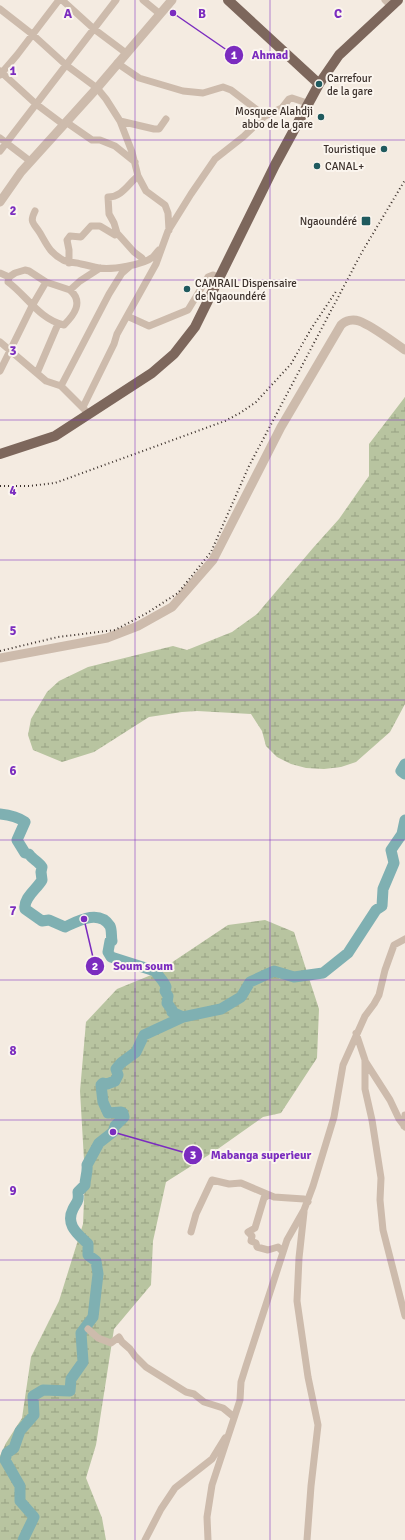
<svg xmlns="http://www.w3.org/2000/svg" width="405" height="1540" font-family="Signika,sans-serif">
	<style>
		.wetland { fill: url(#wetland-marsh) }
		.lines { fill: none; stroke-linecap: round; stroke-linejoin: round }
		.river { stroke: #7fb0b2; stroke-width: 11 }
		.minor { stroke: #cdbbac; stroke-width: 7 }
		.tertiary { stroke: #cdbbac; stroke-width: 9 }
		.primary { stroke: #7d675c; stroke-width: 10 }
		.rail { stroke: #3b302b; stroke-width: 2; stroke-dasharray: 1 3; stroke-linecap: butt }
		.grid { fill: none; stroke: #7b2cbf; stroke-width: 1; stroke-opacity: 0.55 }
		.poi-dot { fill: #1f5a5e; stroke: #fbf5ee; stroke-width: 1.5 }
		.labels { text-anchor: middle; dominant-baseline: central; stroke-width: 4; stroke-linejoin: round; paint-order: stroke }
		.poi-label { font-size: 11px; fill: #3b302b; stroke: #fbf5ee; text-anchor: start }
		.grid-label { font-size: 13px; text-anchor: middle; font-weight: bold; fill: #7b2cbf; stroke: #fbf5ee; stroke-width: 4; stroke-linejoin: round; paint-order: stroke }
		.leader { fill: none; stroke: #7b2cbf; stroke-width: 1.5 }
		.callout-dot { fill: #7b2cbf; stroke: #fbf5ee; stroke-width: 1.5 }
		.mark-label { font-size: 12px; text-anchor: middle; font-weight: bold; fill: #fff }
		.callout-label { font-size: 12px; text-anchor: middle; font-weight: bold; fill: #7b2cbf; stroke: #fbf5ee; stroke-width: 4; stroke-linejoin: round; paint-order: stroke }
	</style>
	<defs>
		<pattern id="wetland-marsh" width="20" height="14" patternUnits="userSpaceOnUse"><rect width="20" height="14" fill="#b8c4a0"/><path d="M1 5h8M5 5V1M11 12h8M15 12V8" fill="none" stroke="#97a083"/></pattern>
	</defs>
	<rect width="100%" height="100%" fill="#f4ebe1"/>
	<path class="wetland" d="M405 397V704L390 732 356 762 341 767 324 769 306 768 291 764 277 757 266 746 262 731 251 714 197 711 182 712 149 717 94 752 62 762 33 750 28 735 31 719 47 692 59 681 88 667 173 646 187 650 232 632 257 614 313 548 339 519 369 476V444Z
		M265 920 294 932 319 1009 317 1058 281 1113 263 1117 215 1151 166 1182 153 1241 151 1285 114 1329 96 1445 86 1478 102 1518 106 1540H0V1456L6 1443 22 1418 31 1357 59 1301 83 1224 85 1177 80 1091 86 1022 117 989 156 973 228 925Z"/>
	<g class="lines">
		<path class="river" d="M405 764 401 771 405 774
			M0 814C9 815 18 817 25 822L17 840 25 853 29 854C32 859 39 862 42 867L41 872 42 880C37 889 23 898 25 909L42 921 49 920 65 927C78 921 99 909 110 926 112 930 111 936 112 941H110L108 952 111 957 155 971C159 977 164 981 166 987L165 991 168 996 167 1003 172 1010V1012L183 1017
			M23 1540 34 1517 20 1501V1486L5 1460 7 1453 14 1448 20 1431 34 1415 33 1396 43 1390 70 1391 71 1379 83 1362 81 1333 93 1317 98 1274 96 1261 88 1255V1244C78 1234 65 1225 73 1209 77 1201 79 1202 78 1192L85 1185C85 1178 88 1172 87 1165L99 1143 113 1132 115 1126 124 1117 123 1113 121 1112 108 1113 103 1102 101 1085 103 1083 107 1084 115 1081 118 1075 116 1069 121 1063 136 1052 144 1035 183 1017 221 1009 241 997 250 982 274 971 294 977 323 973 348 953 376 910 382 906 383 889 394 863 391 850 402 834 405 820"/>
		<path class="minor" d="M62 0 94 29 126 53
			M143 0 160 14
			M385 0 391 6
			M0 9 32 34 66 65 97 88 106 99 120 121 132 152 138 176 146 191 165 205 168 213 169 230
			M117 63 139 78 183 91 203 93 223 87 231 90 265 116
			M0 71 36 104 64 125
			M0 75 17 55 59 0
			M120 121 154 129H159L166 119
			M66 122 92 140H100L115 146 135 162
			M0 138 30 161
			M0 151 116 0
			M138 176C128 184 122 197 108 197L109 214 114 223 117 233 134 252 142 258V261
			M35 211C29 223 34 223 40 233 47 245 50 253 63 260 68 263 75 262 81 264 87 265 93 267 99 268 112 270 143 265 153 257 155 255 157 252 159 250
			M69 263V250L67 240 70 236 81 237 91 226H100L115 235 117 233
			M0 273 9 277
			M9 277 8 282C26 295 40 320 64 325 74 315 84 302 70 290
			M9 277 15 273 25 270 29 271 46 282 70 290 80 281 100 268
			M127 316 149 326 188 310 208 277 213 275 219 278
			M0 342 46 381 61 386 85 410
			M0 371 32 306 46 282
			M37 373 58 324
			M61 386 109 294 122 273 130 266
			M83 407 114 344 117 334 156 264 168 231 191 194 215 159 243 137 265 116 282 108 289 99 292 98 307 103
			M356 1033 365 1060V1089L372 1120 381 1178 380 1200 383 1230 405 1316
			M365 1061 390 1100 399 1119 405 1127
			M404 1126 405 1115
			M267 1196 264 1198 255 1228 248 1232 252 1236 251 1241 256 1243 257 1247 268 1250 278 1247 283 1252
			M304 1212 299 1258 297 1301 308 1377 318 1425 311 1486 307 1540
			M191 1232 196 1214 212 1180 229 1184 241 1183 274 1197 304 1199 308 1202
			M88 1329 98 1338 111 1343 119 1337 122 1342 130 1349 135 1356 146 1367 186 1392 194 1394 204 1402 223 1408 234 1417
			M145 1540 161 1509 175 1488 212 1459 225 1438
			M208 1540 207 1517 212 1485 240 1400 241 1382 246 1366 287 1240 304 1210 313 1186 334 1117 343 1065 365 1016 374 1004 379 995 385 970 394 945 405 939"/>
		<path class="tertiary" d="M0 202 21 172 97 88 172 0
			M0 658 107 638 138 626 172 607 213 560 281 427 341 325C346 320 353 319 359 321 373 326 393 342 405 350"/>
		<path class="primary" d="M228 0 319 84
			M0 454 55 436 152 373 174 354 195 327 275 165 319 84 339 55 398 0"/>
		<path class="rail" d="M0 486H29L55 483 225 421 240 413 256 402 291 364 311 329 337 290
			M0 651 58 637 115 630 147 613 178 593 211 552 249 466 362 252 405 180"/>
	</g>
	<path class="grid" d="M135 0V1540M270 0V1540M0 140H405M0 280H405M0 420H405M0 560H405M0 700H405M0 840H405M0 980H405M0 1120H405M0 1260H405M0 1400H405"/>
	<g class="poi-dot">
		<circle cx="319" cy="84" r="4"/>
		<circle cx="321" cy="117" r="4"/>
		<circle cx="384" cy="149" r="4"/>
		<circle cx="317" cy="166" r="4"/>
		<rect x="361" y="216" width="10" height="10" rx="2"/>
		<circle cx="187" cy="289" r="4"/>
	</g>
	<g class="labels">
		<g class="poi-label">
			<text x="327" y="78">Carrefour<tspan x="327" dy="13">de la gare</tspan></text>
			<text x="313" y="111" text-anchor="end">Mosquee Alahdji<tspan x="313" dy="13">abbo de la gare</tspan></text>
			<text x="376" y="149" text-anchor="end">Touristique</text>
			<text x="325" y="166">CANAL+</text>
			<text x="357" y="221" text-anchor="end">Ngaoundéré</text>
			<text x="195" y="283">CAMRAIL Dispensaire<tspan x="195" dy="13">de Ngaoundéré</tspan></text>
		</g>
	</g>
	<g class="grid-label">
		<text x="68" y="18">A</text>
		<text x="202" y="18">B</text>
		<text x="338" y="18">C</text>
		<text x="13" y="75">1</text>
		<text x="13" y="215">2</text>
		<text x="13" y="355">3</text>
		<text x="13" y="495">4</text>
		<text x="13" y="635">5</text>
		<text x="13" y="775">6</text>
		<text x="13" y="915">7</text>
		<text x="13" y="1055">8</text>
		<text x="13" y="1195">9</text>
	</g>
	<path class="leader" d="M173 13L234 55M84 919L95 966M113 1132L193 1155"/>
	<g class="callout-dot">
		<circle cx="173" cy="13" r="4"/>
		<circle cx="84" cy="919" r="4"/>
		<circle cx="113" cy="1132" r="4"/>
		<circle cx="234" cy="55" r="10"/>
		<circle cx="95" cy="966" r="10"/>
		<circle cx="193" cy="1155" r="10"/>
	</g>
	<g class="mark-label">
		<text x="234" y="59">1</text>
		<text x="95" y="970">2</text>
		<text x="193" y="1159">3</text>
	</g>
	<g class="callout-label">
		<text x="270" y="59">Ahmad</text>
		<text x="143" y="970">Soum soum</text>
		<text x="261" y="1159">Mabanga superieur</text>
	</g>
</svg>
